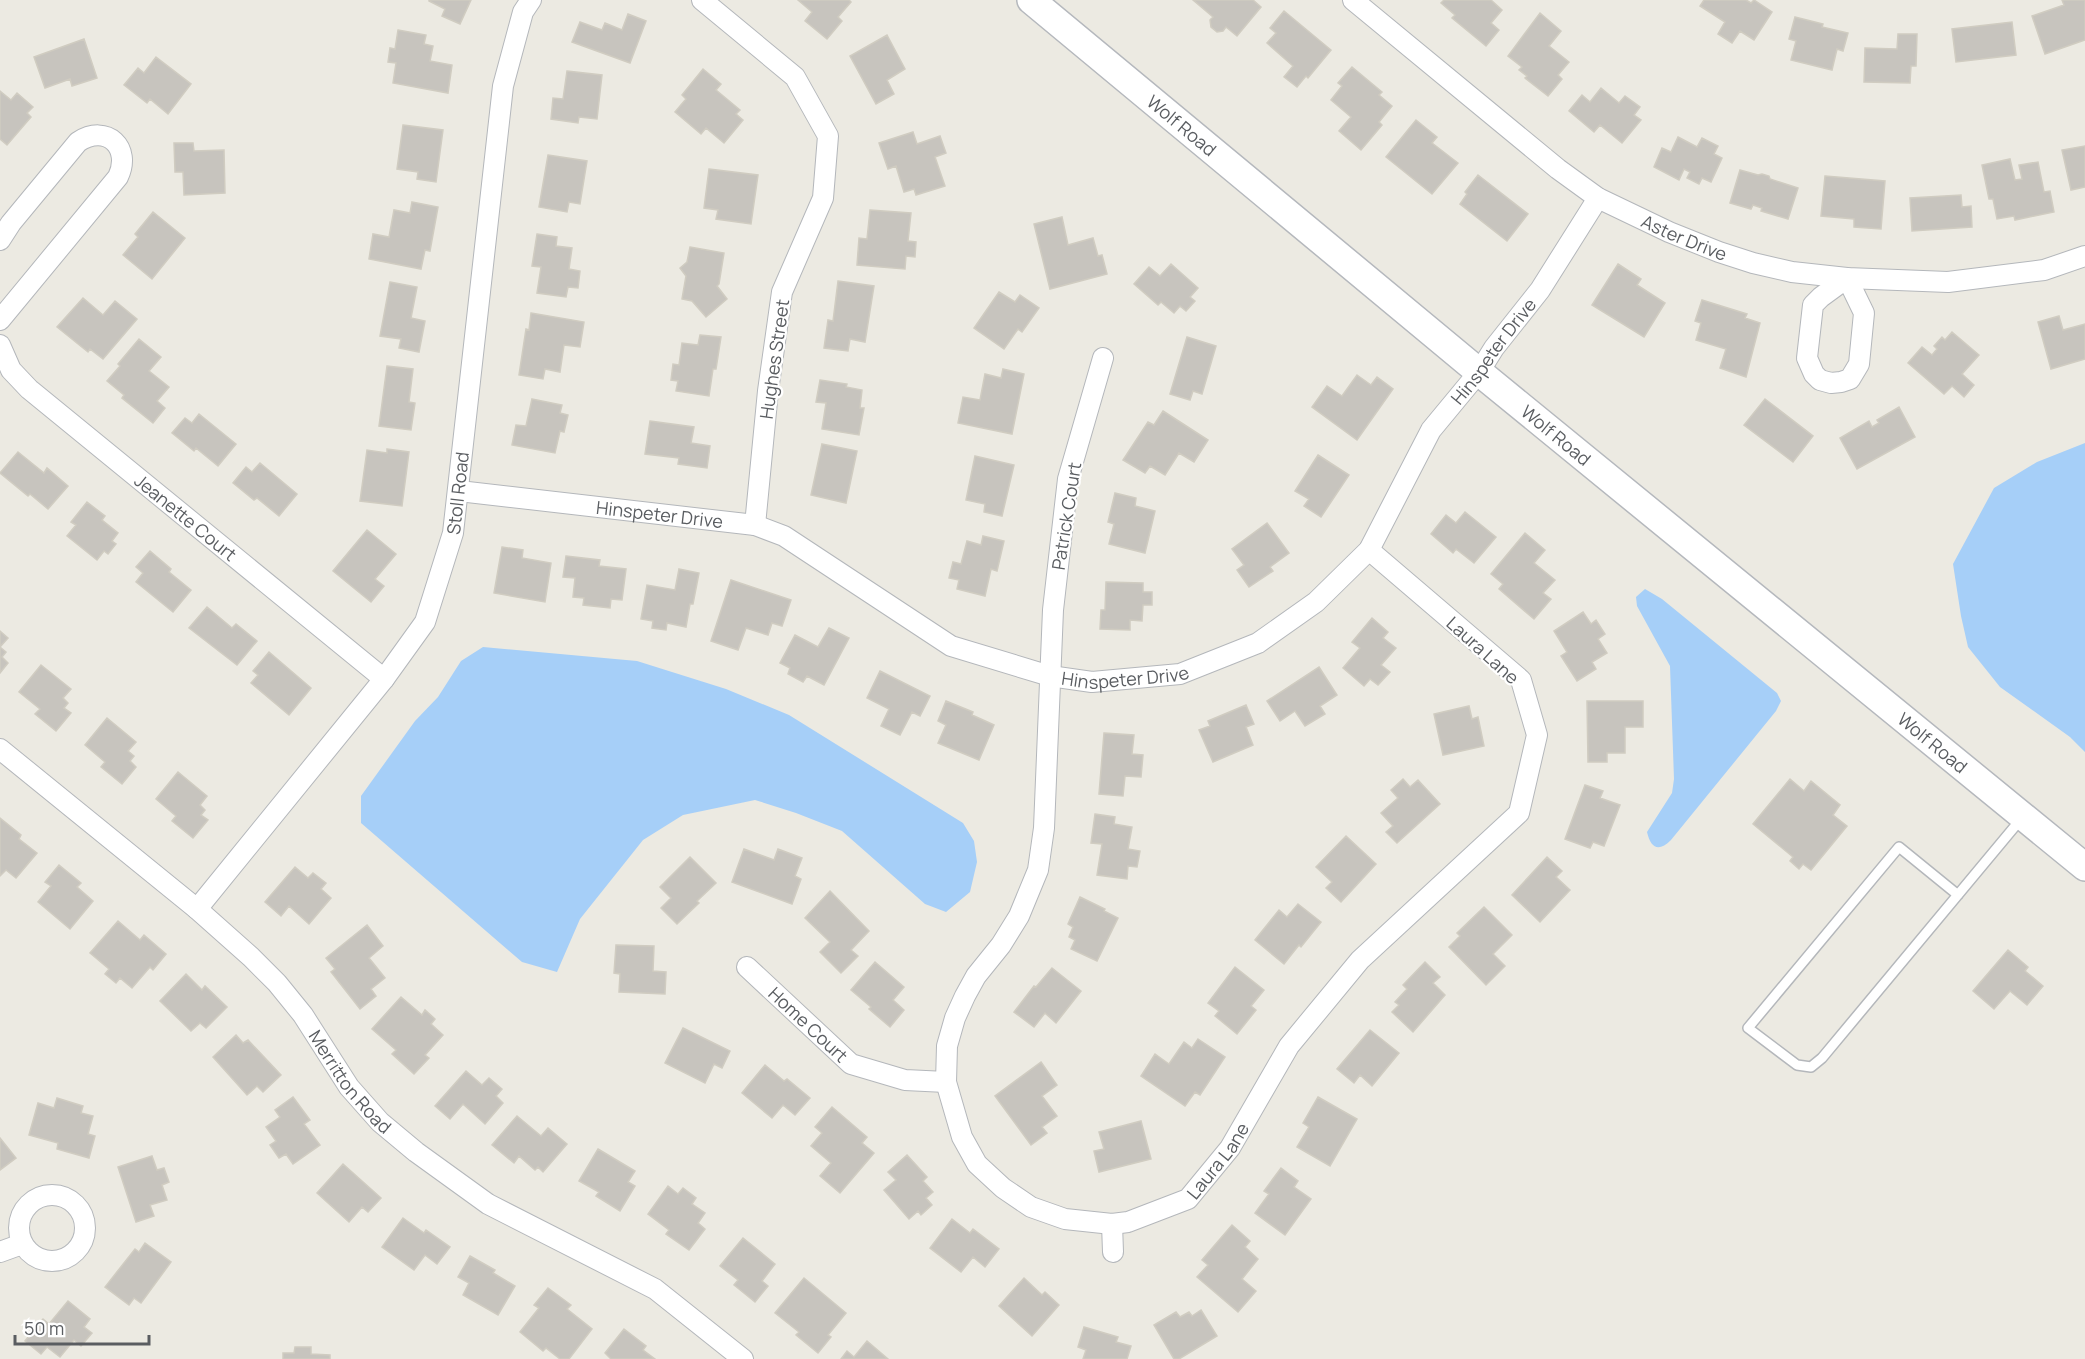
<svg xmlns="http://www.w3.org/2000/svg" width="2085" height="1359" font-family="Manrope,sans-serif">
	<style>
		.water { fill: #a6cff8 }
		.building { fill: #c7c4be; stroke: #d0ccc1; stroke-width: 1.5 }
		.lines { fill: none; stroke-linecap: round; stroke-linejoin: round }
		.service-casing { stroke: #b4b7bb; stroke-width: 12 }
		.minor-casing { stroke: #b4b7bb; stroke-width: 22 }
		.secondary-casing { stroke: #b5b8bd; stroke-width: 30 }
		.service { stroke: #fff; stroke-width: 9 }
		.minor { stroke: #fff; stroke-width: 20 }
		.secondary { stroke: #fff; stroke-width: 27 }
		.labels { text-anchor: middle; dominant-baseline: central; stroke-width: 4.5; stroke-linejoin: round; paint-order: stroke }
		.street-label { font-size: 18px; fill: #5a5d61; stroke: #fff }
	</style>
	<rect width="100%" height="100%" fill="#eceae2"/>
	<path class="water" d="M2085 443V752L2070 737 2000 687 1968 647 1961 616 1953 564 1994 488 2037 462Z
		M1645 589 1662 599 1777 693 1781 701 1776 711 1671 840C1659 852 1651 849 1647 832L1672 793 1674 779 1670 666 1637 606 1636 597Z
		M483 647 637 661 726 689 789 715 963 823 974 841 977 862 970 892 946 912 925 904 842 831 796 813 755 800 683 815 643 840 580 919 557 972 522 962 361 823V796L415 721 438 697 461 661Z"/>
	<path class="building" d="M429 0H471L460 24 442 16 445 9 429 1Z
		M798 0H849L851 2 838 17 842 21 827 39 805 21 812 12Z
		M1193 0H1253L1261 7 1237 36 1226 27 1223 31 1217 32 1211 27 1210 20 1213 17Z
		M1444 0H1491L1502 10 1491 23 1499 30 1486 46 1452 18 1455 15 1441 3Z
		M1704 0H1746L1751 3 1754 0 1772 12 1754 40 1740 31 1732 43 1718 34 1725 22 1700 6Z
		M2062 0H2085V40L2045 54 2032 16 2064 5Z
		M1284 11 1331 50 1308 78 1306 76 1297 87 1284 77 1293 66 1267 43 1276 33 1270 28Z
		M1540 13 1561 31 1549 46 1569 62 1558 75 1562 79 1548 96 1525 78 1527 76 1519 70 1522 67 1508 56Z
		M628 14 646 21 630 63 572 42 580 22 602 30 605 23 622 30Z
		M1795 17 1823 24 1822 27 1848 33 1843 51 1837 49 1832 70 1791 60 1796 41 1789 39Z
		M2012 22 2016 55 1956 62 1952 29Z
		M398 30 426 35 424 44 433 46 430 61 452 65 448 93 393 83 396 63 388 62 390 48 395 49Z
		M1898 34H1917L1916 66H1911L1910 83 1864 82 1865 48 1897 49Z
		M887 35 905 69 887 80 894 94 876 104 850 56Z
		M84 39 97 78 72 86 70 79 45 88 34 57Z
		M156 57 191 84 168 114 150 99 147 103 124 85 138 68 144 73Z
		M1352 67 1382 92 1379 95 1392 106 1379 122 1382 125 1361 150 1339 131 1351 117 1331 100 1342 86 1338 83Z
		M703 69 721 84 716 90 740 110 736 114 743 120 724 143 706 128 701 134 675 112 686 99 682 95Z
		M567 71 602 75 597 119 579 117 578 123 551 119 553 98 563 99Z
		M1601 88 1619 103 1625 96 1640 107 1634 115 1641 120 1622 143 1600 125 1594 132 1569 111 1582 95 1590 102Z
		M0 91 11 100 17 93 33 107 27 113 31 117 7 145 0 139Z
		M1416 120 1437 137 1432 143 1458 163 1432 194 1386 157Z
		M403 125 443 130 436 182 417 179 418 172 397 169Z
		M913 132 917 144 940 136 946 153 935 157 945 186 916 195 914 189 904 192 896 166 888 169 879 143Z
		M1678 137 1697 147 1702 138 1718 146 1714 154 1722 158 1711 182 1702 178 1699 184 1687 178 1690 172 1684 169 1679 180 1654 167 1662 148 1671 152Z
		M174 143H193L194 151 224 150 225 193 184 195 183 172H175Z
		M2085 146V187L2071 190 2062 150Z
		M548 155 587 161 580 204 569 202 567 212 539 207Z
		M2010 159 2015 180 2022 179 2019 165 2038 162 2044 192 2050 191 2054 212 2015 220 2014 216 1997 219 1993 199H1989L1982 165Z
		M709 169 758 175 751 224 716 219 718 210 704 208Z
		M1740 170 1758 175 1762 174 1769 176 1770 179 1798 188 1788 219 1761 211 1762 208 1753 205 1751 209 1730 203Z
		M1478 175 1528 214 1507 241 1460 204 1467 194 1465 192Z
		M1825 176 1885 181 1881 229 1854 227V219L1821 216Z
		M1961 195 1962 207 1971 206 1972 227 1912 231 1910 198Z
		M412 202 438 207 430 251 425 250 421 269 369 259 373 234 389 237 394 210 410 213Z
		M870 210 911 213 908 241 916 242 915 257 906 256 905 269 857 265 859 238 867 239Z
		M153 212 185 238 152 279 123 255 138 237 135 234Z
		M1062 217 1068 245 1093 238 1098 256 1102 255 1107 274 1050 289 1034 224Z
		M537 234 557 237 556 246 572 248 569 269 580 271 578 288 568 287 566 297 537 293 541 267 532 266Z
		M690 247 724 253 719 284 717 286 727 299 706 317 692 301 682 299 686 276 680 268 687 262Z
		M1171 264 1198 288 1190 297 1195 301 1186 311 1180 306 1174 313 1161 302 1158 305 1134 284 1149 267 1160 276Z
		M1618 264 1641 279 1637 285 1665 303 1644 337 1592 305Z
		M838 281 874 286 865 342 850 339 848 351 824 348 828 320 833 321Z
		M390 282 417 287 411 318 425 321 419 352 399 348 401 339 380 336Z
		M999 292 1015 302 1020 295 1039 308 1022 332 1018 329 1004 349 974 328Z
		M83 298 103 315 115 301 137 319 103 359 90 349 88 352 57 327Z
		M1702 300 1747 314 1745 318 1760 323 1746 377 1720 368 1726 349 1696 340 1701 323 1695 321Z
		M531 313 584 322 580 347 564 345 560 372 545 369 543 379 519 375 526 329 529 330Z
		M2059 316 2063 330 2085 324V359L2051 369 2038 322Z
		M1952 332 1979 355 1962 374 1974 385 1964 397 1952 386 1944 394 1908 363 1922 347 1932 355 1937 349 1934 346 1942 337 1945 340Z
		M700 335 721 337 716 369H713L709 396 676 391 678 381 671 380 673 364 679 365 682 343 698 345Z
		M1187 337 1216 346 1202 394 1193 391 1190 400 1170 394Z
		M139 339 161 357 149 371 169 387 157 401 165 408 153 423 122 398 124 395 107 381 120 366 118 364Z
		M387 366 413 369 409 402 415 403 411 430 379 426Z
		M1003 369 1024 374 1012 434 958 423 963 397 980 400 985 374 1001 378Z
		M1357 375 1371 385 1377 377 1393 389 1357 440 1312 407 1327 386 1342 396Z
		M820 380 847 384 846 387 862 390 860 408H864L859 435 822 429 826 403 816 402Z
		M532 399 562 405 560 413 568 415 564 432 560 431 555 453 512 445 516 425 526 426Z
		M1765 399 1813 436 1793 462 1744 425Z
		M1899 407 1915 437 1857 469 1840 438 1869 421 1872 427 1879 423 1877 420Z
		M1163 411 1208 440 1194 462 1179 453 1165 475 1150 466 1145 473 1123 460 1148 422 1154 425Z
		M199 414 236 444 218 466 196 448 194 451 172 433 185 418 192 423Z
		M650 421 694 427 691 443 710 446 707 468 678 464 679 458 645 454Z
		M822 444 857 451 846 503 811 495Z
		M387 449 409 452 402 506 360 501 367 450 387 453Z
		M18 452 44 473 47 468 68 486 48 509 30 494 28 496 0 473Z
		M1318 455 1349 475 1321 517 1304 506 1309 499 1295 491Z
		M975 456 1014 465 1002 516 984 512 985 504 966 500Z
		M260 463 297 494 279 516 257 498 254 500 233 483 246 467 252 472Z
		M1115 493 1136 498 1135 506 1155 511 1145 553 1109 544 1114 524 1108 522Z
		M87 502 105 516 102 520 118 533 112 541 116 544 108 554 104 551 97 560 67 536 76 525 71 522Z
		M1465 512 1496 537 1474 563 1456 549 1453 553 1431 534 1446 515 1456 523Z
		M1267 523 1289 553 1270 567 1273 571 1249 587 1237 570 1244 565 1232 549Z
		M367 530 396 554 375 579 384 586 371 602 333 571Z
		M1525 533 1545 550 1534 563 1555 580 1543 593 1551 599 1534 619 1499 589 1503 584 1491 574Z
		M983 536 1004 541 997 571 991 569 985 596 957 589 959 580 949 578 953 562 961 564 967 541 981 545Z
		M502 547 523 550 522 558 551 563 545 602 494 593Z
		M150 551 171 569 169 572 191 590 173 612 136 582 143 573 136 567Z
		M566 556 600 560 599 566 626 569 622 600 611 599 610 608 583 605 584 598 573 597 575 578 563 577Z
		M679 569 699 573 693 604H690L686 627 667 623 666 630 652 628 653 621 641 619 647 585 675 590Z
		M731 580 791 600 782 626 772 623 768 635 746 628 738 650 711 641Z
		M1106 582 1143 583V592H1152V605H1143L1142 621 1130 620V630L1100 629 1101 610H1105Z
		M207 607 232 628 236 624 257 641 237 665 189 628Z
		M1583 612 1591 624 1596 620 1605 634 1598 639 1607 653 1592 662 1596 669 1577 681 1561 656 1567 652 1554 631Z
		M1372 618 1388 632 1383 638 1396 648 1381 665 1390 672 1378 685 1370 679 1364 686 1343 668 1360 648 1352 642Z
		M829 628 849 638 824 685 807 676 803 682 788 674 790 668 780 663 795 635 818 647Z
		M0 631 8 638 0 647 6 652 2 657 8 663 0 673Z
		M269 652 311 688 289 715 251 683 258 675 253 671Z
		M41 665 71 689 63 698 68 703 64 708 71 713 56 731 35 714 40 709 19 692Z
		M1319 667 1337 695 1320 706 1325 714 1305 726 1295 711 1280 721 1267 701Z
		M880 671 930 696 920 716 912 712 900 735 881 726 889 709 867 698Z
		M946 701 973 712 972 715 994 725 979 760 938 743 946 725 938 721Z
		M1587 701H1643V727H1625V753H1607V762H1588Z
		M1246 705 1254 724 1246 727 1253 745 1213 762 1199 730 1210 726 1208 721Z
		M1469 706 1472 719 1478 717 1484 746 1443 755 1434 714Z
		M107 718 136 742 128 751 134 756 130 761 136 767 122 784 101 767 105 762 85 745Z
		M1104 733 1134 735 1132 754 1143 755 1141 777 1125 776 1123 796 1099 794Z
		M178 772 207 796 200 805 205 810 201 815 208 820 193 838 172 821 176 816 156 799Z
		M1403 779 1410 787 1418 780 1440 804 1397 843 1386 832 1393 826 1381 813 1398 798 1391 790Z
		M1790 779 1804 791 1811 781 1840 805 1833 815 1847 826 1811 870 1803 864 1799 869 1790 861 1793 857 1753 824Z
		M1585 785 1603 791 1600 798 1620 805 1604 846 1593 842 1590 848 1565 839Z
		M1095 814 1115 817 1114 824 1132 827 1128 849 1140 851 1137 867 1128 866 1127 879 1097 875 1102 844 1091 843Z
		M0 818 21 835 19 839 37 853 16 878 6 870 0 876Z
		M1346 836 1376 864 1341 902 1326 888 1332 882 1316 867Z
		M744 849 774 860 778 849 802 858 795 876 801 879 792 904 732 882Z
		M690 857 716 883 697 901 699 903 677 924 661 908 671 898 660 887Z
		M1547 857 1562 871 1556 877 1570 890 1540 922 1512 895Z
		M59 865 81 883 77 887 93 901 70 929 38 902 51 886 45 882Z
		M295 867 308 878 313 873 326 883 321 889 331 898 309 924 289 906 281 916 265 902Z
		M830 891 869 931 851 950 858 956 841 973 820 952 830 942 805 918Z
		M1080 897 1105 909 1104 911 1118 918 1097 961 1071 949 1075 940 1069 937 1073 927 1068 924Z
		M1298 904 1321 922 1301 947 1299 945 1284 964 1255 940 1279 910 1287 917Z
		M1484 907 1512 935 1493 954 1505 966 1486 985 1449 947 1460 936 1457 933Z
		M118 921 140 940 144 935 166 954 153 970 150 967 132 988 120 978 116 983 105 974 109 969 90 953Z
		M367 925 383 946 369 958 385 978 371 989 376 996 360 1009 331 972 335 969 326 958Z
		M616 945 654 946 653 971 666 972 665 994 619 992 620 974 614 973Z
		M2008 950 2028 967 2025 971 2043 986 2027 1005 2010 991 1994 1009 1973 991Z
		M875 962 904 987 893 1000 904 1010 890 1027 869 1009 871 1007 851 990Z
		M1425 962 1440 977 1433 983 1445 995 1413 1032 1392 1012 1399 1005 1395 1002 1407 989 1403 985Z
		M1235 967 1264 990 1251 1006 1256 1010 1237 1034 1215 1016 1219 1011 1208 1003Z
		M1052 968 1081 991 1056 1023 1045 1013 1034 1027 1014 1012 1034 986 1036 987Z
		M186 974 202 990 205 986 227 1007 206 1028 200 1023 191 1031 160 1001Z
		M401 997 422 1015 425 1010 435 1019 431 1024 443 1035 425 1055 429 1058 414 1074 392 1054 396 1050 372 1029Z
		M683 1028 730 1051 722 1068 714 1064 705 1083 665 1063Z
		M1370 1030 1399 1053 1372 1086 1360 1075 1354 1083 1337 1069Z
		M236 1035 243 1043 248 1040 281 1075 263 1092 257 1086 247 1095 213 1057Z
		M1198 1039 1225 1057 1200 1095 1195 1092 1185 1106 1141 1076 1155 1054 1169 1064 1184 1042 1192 1048Z
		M1041 1062 1057 1085 1042 1096 1057 1116 1042 1127 1047 1133 1031 1145 995 1096Z
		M765 1065 784 1081 787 1079 810 1098 795 1115 783 1105 772 1118 742 1093Z
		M466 1071 482 1085 489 1078 502 1089 496 1096 503 1103 485 1124 463 1104 450 1119 435 1106Z
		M293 1097 310 1120 304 1124 320 1145 293 1164 286 1154 279 1158 270 1145 276 1141 266 1127 280 1117 275 1110Z
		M1318 1097 1357 1119 1330 1166 1297 1147 1309 1127 1303 1123Z
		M57 1098 83 1106 81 1113 93 1116 88 1134 95 1136 89 1158 57 1149 58 1143 29 1135 38 1103 54 1108Z
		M832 1107 867 1137 862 1143 874 1153 840 1193 820 1176 831 1163 811 1146 822 1133 815 1127Z
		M517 1116 541 1136 548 1128 567 1144 543 1172 538 1167 535 1170 519 1156 514 1163 492 1145Z
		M1141 1121 1151 1159 1099 1172 1094 1151 1104 1149 1099 1132Z
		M0 1138 16 1158 0 1170Z
		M598 1149 635 1171 628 1182 635 1186 620 1211 596 1196 599 1192 579 1181Z
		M907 1155 927 1177 923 1181 933 1192 926 1198 932 1205 921 1215 918 1211 909 1219 884 1190 896 1180 888 1172Z
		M152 1156 157 1170 164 1168 169 1182 162 1185 167 1200 150 1205 154 1216 136 1222 118 1167Z
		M343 1164 381 1198 368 1212 362 1207 349 1222 317 1193Z
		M1281 1168 1298 1181 1294 1187 1311 1199 1285 1235 1255 1213 1269 1194 1264 1191Z
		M668 1186 678 1194 683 1188 696 1198 692 1204 705 1213 698 1223 705 1229 689 1250 666 1234 669 1230 648 1214Z
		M403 1218 424 1233 426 1230 450 1247 437 1264 425 1255 414 1270 382 1247Z
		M952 1219 970 1233 973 1229 999 1249 985 1267 973 1257 961 1272 930 1248Z
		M1232 1225 1250 1241 1245 1247 1258 1259 1242 1279 1256 1291 1238 1312 1197 1277 1208 1265 1202 1260Z
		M743 1238 775 1264 762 1281 768 1286 755 1302 734 1285 738 1280 720 1266Z
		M145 1243 171 1262 141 1303 134 1298 129 1305 105 1287 135 1249 139 1252Z
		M470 1256 495 1270 493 1273 515 1286 498 1315 463 1295 469 1283 458 1277Z
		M804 1278 846 1313 828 1335 831 1337 818 1353 796 1335 799 1332 775 1313Z
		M1024 1278 1042 1295 1045 1292 1059 1305 1032 1336 999 1306Z
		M548 1288 571 1305 567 1309 592 1329 569 1359H560L546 1348 543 1351 520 1332 539 1308 534 1305Z
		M68 1301 90 1319 84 1327 92 1333 81 1346 74 1340 60 1357 47 1347 41 1354 25 1341 43 1319 49 1324Z
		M1201 1310 1217 1336 1179 1359H1174L1154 1325 1176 1312 1180 1317 1189 1312 1192 1316Z
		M1084 1327 1118 1337 1116 1342 1131 1346 1127 1359H1083L1086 1350 1078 1347Z
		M624 1329 646 1346 643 1350 655 1359H611L605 1353Z
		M867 1341 888 1359H841L847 1351 854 1357Z
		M295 1347H311V1354L330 1355V1359H283V1353H294Z"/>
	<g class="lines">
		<g class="service-casing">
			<path id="service" d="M1958 895 1899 847 1748 1028 1797 1065 1811 1067 1822 1058 2021 819"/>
		</g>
		<g class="minor-casing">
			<g id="minor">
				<path d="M702 0 795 77 828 136 823 198 782 292 768 391 755 525"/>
				<path id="s1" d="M1353 0 1558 169 1598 198 1669 232 1719 252 1753 263 1792 272 1847 278 1948 282 2044 270 2085 256"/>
				<path d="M0 240 11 223 78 142C107 123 132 148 118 177L0 320"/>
				<path d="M1847 278 1864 313 1859 364 1850 379 1841 382 1831 383 1820 380 1814 374 1807 358 1813 305 1821 297Z"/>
				<path id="s2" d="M0 345 11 370 29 389 384 679"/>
				<path id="s3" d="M1103 358 1068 479 1053 610 1044 828 1038 870 1019 916 1001 945 976 976 965 996 955 1018 947 1046 946 1082 962 1137 977 1164 1003 1188 1031 1207 1065 1219 1112 1224 1128 1222 1188 1199 1230 1148 1289 1046 1360 960 1519 813 1537 735 1521 680 1369 550"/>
				<path id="s4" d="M459 491 755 525 784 536 951 646 1050 676 1092 682 1180 674 1258 643 1316 602 1369 550 1431 430 1479 372 1494 348 1540 290 1598 198"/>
				<path id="s5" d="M0 749 197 909 251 957 277 983 303 1015 349 1087 380 1122 416 1152 488 1204 655 1289 743 1359"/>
				<path id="s6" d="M197 909 384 679 425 622 453 533 503 86 523 12 531 0"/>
				<path id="s7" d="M747 967 851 1064 905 1080 946 1082"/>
				<circle cx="52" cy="1228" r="33"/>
				<path d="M1112 1224 1113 1252"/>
				<path d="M0 1252 22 1244"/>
			</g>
		</g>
		<g class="secondary-casing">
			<g id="secondary">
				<path id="s8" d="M1031 0 1479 372 2085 867"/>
			</g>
		</g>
		<use href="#service" class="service"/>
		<use href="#minor" class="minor"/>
		<use href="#secondary" class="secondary"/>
	</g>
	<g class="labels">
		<g class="street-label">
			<text stroke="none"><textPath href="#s8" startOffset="196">Wolf Road</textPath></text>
			<text stroke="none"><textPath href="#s1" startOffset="410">Aster Drive</textPath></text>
			<text stroke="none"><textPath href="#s4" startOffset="1228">Hinspeter Drive</textPath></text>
			<text transform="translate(774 359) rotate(-82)">Hughes Street</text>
			<text stroke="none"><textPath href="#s8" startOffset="682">Wolf Road</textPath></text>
			<text stroke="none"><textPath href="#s6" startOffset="500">Stoll Road</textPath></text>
			<text stroke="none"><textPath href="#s4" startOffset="202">Hinspeter Drive</textPath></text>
			<text transform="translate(1066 516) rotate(-81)">Patrick Court</text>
			<text stroke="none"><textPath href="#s2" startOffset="256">Jeanette Court</textPath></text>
			<text transform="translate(1483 650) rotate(42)">Laura Lane</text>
			<text stroke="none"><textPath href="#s4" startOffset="708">Hinspeter Drive</textPath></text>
			<text stroke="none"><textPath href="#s8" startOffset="1168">Wolf Road</textPath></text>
			<text stroke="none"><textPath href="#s7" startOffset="84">Home Court</textPath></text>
			<text stroke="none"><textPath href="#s5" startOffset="486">Merritton Road</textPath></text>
			<text stroke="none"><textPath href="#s3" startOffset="1124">Laura Lane</textPath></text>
		</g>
	</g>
	<path d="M15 1335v9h134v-9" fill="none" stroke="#5a5d61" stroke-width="3"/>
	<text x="24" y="1335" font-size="18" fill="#5a5d61" stroke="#ffffff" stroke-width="4.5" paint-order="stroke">50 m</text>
</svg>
